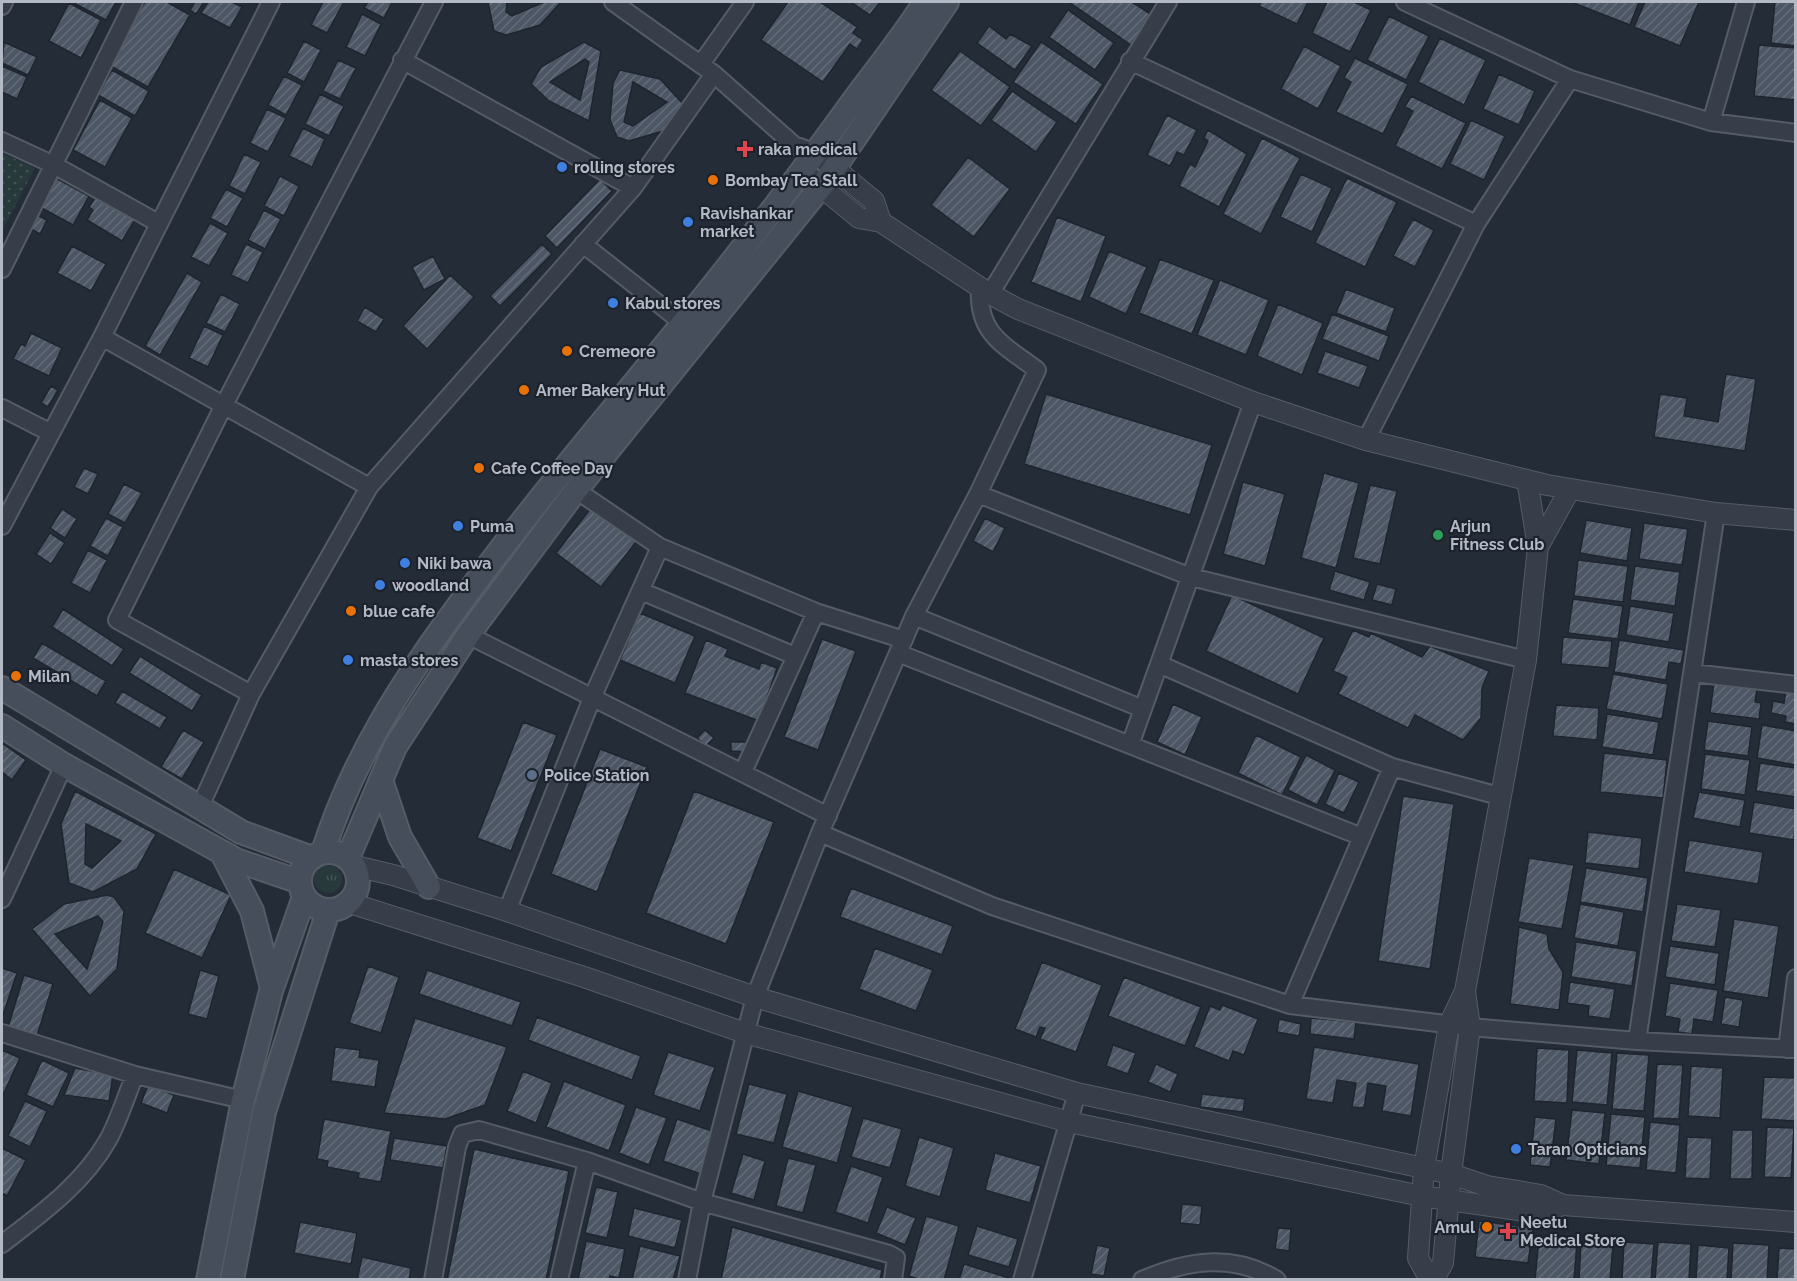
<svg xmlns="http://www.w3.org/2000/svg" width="1797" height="1281" font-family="Raleway,sans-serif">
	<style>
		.grass { fill: url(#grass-tufts) }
		.park { fill: url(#park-dots) }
		.building { fill: url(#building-hatch); stroke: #1f252f; stroke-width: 1.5; fill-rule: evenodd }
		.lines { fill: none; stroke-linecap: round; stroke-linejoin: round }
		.minor-casing { stroke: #565c66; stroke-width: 20 }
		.tertiary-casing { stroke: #565c66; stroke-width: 22 }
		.secondary-casing { stroke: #565c66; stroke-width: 26 }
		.minor { stroke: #373e49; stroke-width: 16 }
		.tertiary { stroke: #373e49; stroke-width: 20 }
		.secondary { stroke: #464e5b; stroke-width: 22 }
		.health-dot { fill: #e0444e; stroke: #1d232d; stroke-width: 2 }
		.shop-dot { fill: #3f7fe0; stroke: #1d232d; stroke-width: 2 }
		.food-dot { fill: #e8710a; stroke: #1d232d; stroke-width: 2 }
		.leisure-dot { fill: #2e9e5b; stroke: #1d232d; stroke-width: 2 }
		.service-dot { fill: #5c6f8a; stroke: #1d232d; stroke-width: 2 }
		.labels { text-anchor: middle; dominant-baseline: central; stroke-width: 4.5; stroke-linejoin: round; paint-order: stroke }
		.poi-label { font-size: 16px; font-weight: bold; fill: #b3b9c5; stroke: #1d232d; text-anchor: start }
	</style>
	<defs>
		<pattern id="grass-tufts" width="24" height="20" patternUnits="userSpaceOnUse" patternTransform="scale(1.5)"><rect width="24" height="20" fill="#27393a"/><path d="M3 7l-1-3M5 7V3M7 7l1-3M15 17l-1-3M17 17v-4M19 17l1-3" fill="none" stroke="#445455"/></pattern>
		<pattern id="park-dots" width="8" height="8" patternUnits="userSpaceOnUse" patternTransform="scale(1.5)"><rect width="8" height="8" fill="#27393a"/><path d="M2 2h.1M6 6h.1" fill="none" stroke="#445455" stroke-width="1.8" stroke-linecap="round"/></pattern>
		<pattern id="building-hatch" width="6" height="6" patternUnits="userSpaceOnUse" patternTransform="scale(1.5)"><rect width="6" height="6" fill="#4c5664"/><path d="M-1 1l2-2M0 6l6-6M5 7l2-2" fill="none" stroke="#636c79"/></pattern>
	</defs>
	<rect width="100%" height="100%" fill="#242c38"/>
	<path class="grass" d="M314 879a14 14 0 1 1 28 0a14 14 0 1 1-28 0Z"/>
	<path class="park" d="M2 153 35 168 2 231Z"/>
	<path class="building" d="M72 2H116L106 20Z
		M145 2H167L190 15 148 87 109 65Z
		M195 2H204L196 14 190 10Z
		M208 2H232L242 7 230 28 201 13Z
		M323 2H344L327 33 311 25Z
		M368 2H392L384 18 364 8Z
		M488 2H507L506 12 512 16 544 2H561L540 25 506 35 494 31Z
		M788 2H820L857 27 853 33 863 40 857 49 850 44 823 82 761 40Z
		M851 2H880L870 15Z
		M1069 2H1132L1152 15 1131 45Z
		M1261 2H1308L1297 24 1259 6Z
		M1327 2H1354L1371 10 1350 52 1312 33Z
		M1571 2H1639L1630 25Z
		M1645 2H1699L1680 46 1634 27Z
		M1775 2H1796V46L1771 43Z
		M69 3 101 20 81 58 49 41Z
		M1068 10 1114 43 1095 70 1049 37Z
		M362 14 381 24 365 56 346 47Z
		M1389 16 1429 36 1406 80 1367 60Z
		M989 26 1006 39 1010 34 1032 46 1015 70 977 43Z
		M1440 38 1486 60 1464 105 1418 82Z
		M304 41 321 50 304 82 287 73Z
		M4 42 37 57 28 75 2 63Z
		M584 42 601 51 589 121 549 101 531 84 541 67ZM585 59 589 62 580 100 550 82Z
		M1041 42 1103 84 1076 124 1013 82Z
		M1759 45 1796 48V100L1754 96Z
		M1304 46 1341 66 1318 109 1281 89Z
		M960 51 1010 87 981 126 931 90Z
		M1355 58 1408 84 1383 134 1336 112 1351 82 1344 78Z
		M338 60 356 68 340 99 323 91Z
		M2 66 27 77 17 99 2 92Z
		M112 70 149 91 135 116 98 95Z
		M620 70 660 79 684 105 663 131 629 141 617 137 610 120 613 83ZM633 82 667 102 633 126 624 122Z
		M1499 74 1535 91 1519 125 1483 109Z
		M284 76 302 85 286 115 268 105Z
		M1012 91 1057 122 1036 152 991 120Z
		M320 94 344 106 329 136 305 124Z
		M1411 96 1466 123 1442 169 1395 146 1413 111 1405 107Z
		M100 100 132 118 105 167 73 150Z
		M267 109 286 118 268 152 250 143Z
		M1167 115 1197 130 1184 155 1177 152 1170 166 1147 155Z
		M1471 120 1505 136 1484 180 1450 164Z
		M303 128 325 139 312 167 289 156Z
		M1208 130 1247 154 1219 207 1179 186 1190 164 1195 167 1208 141 1204 138Z
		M1262 138 1300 158 1261 234 1223 214Z
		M244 154 261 162 245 194 229 186Z
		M968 157 1010 189 974 237 931 205Z
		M1301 174 1332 188 1312 232 1280 217Z
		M280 176 299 186 284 216 264 206Z
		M54 177 89 196 73 225 38 206Z
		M1347 178 1397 202 1365 267 1315 243Z
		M600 179 612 191 557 248 545 236Z
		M226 189 243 198 227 227 210 218Z
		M97 195 136 218 122 241 87 220 93 210 89 207Z
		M264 210 281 219 265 249 248 240Z
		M37 215 47 220 40 234 29 228Z
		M1057 217 1106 236 1081 302 1031 282Z
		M1413 219 1434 230 1415 267 1393 256Z
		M210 223 228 233 209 266 191 257Z
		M246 244 263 252 248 283 231 275Z
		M542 244 552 254 500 306 490 296Z
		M72 246 106 264 91 291 57 273Z
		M1109 251 1147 267 1126 314 1089 297Z
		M433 256 445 279 424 290 412 267Z
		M1160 259 1214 280 1192 334 1139 313Z
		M187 273 202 282 160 355 145 346Z
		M450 275 474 297 427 349 403 326Z
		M1220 280 1269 300 1246 355 1197 335Z
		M1346 289 1395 308 1386 332 1336 313Z
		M221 294 240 304 225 332 206 323Z
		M1278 304 1323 323 1302 375 1257 356Z
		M365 307 384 319 376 332 357 321Z
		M1332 314 1389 336 1379 361 1322 339Z
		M204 326 223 335 208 367 189 358Z
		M31 333 62 348 49 376 13 359 21 344 25 346Z
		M1325 351 1368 366 1359 388 1317 373Z
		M1726 374 1756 379 1745 451 1654 437 1660 394 1687 398 1684 416 1718 422Z
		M51 386 58 390 48 407 41 403Z
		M1046 394 1212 445 1190 515 1024 464Z
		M84 468 98 474 88 494 74 487Z
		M1324 473 1359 483 1336 568 1301 558Z
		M1243 482 1285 494 1265 566 1223 554Z
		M124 484 142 493 125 523 108 514Z
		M1370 485 1397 491 1380 564 1353 558Z
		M591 508 636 542 601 587 556 553Z
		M62 509 77 519 65 538 50 528Z
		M106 518 123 527 108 556 90 546Z
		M985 518 1005 528 993 552 973 541Z
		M1586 520 1632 528 1627 561 1580 553Z
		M1644 523 1688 529 1682 565 1639 559Z
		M50 533 65 543 51 564 36 554Z
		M88 550 107 560 90 593 71 583Z
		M1578 560 1628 566 1623 602 1574 596Z
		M1635 566 1680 572 1675 606 1630 600Z
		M1335 571 1370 582 1364 600 1329 590Z
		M1377 584 1396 589 1392 605 1372 600Z
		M1232 595 1324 638 1298 694 1206 651Z
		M1573 599 1623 606 1618 639 1568 633Z
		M1630 606 1674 613 1669 642 1626 635Z
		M63 609 124 649 112 666 52 627Z
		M640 613 695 636 675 683 620 660Z
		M1353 630 1369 637 1371 633 1422 657 1430 646 1489 671 1482 688 1481 718 1463 740 1415 715 1408 728 1338 694 1347 677 1333 671Z
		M1563 637 1612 641 1609 668 1561 664Z
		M822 639 856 651 818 750 784 737Z
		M706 640 728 649 725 656 759 669 761 662 777 668 759 721 685 693Z
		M1619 640 1684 650 1681 664 1669 662 1666 680 1614 672Z
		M42 643 106 681 97 696 33 658Z
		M140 656 202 695 192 711 129 673Z
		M1613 674 1668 684 1662 719 1606 709Z
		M1714 682 1757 688 1755 702 1761 703 1759 719 1710 713Z
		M1786 689 1796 690V724L1785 722 1786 716 1771 713 1773 701 1784 703Z
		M122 691 167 717 160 729 115 703Z
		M1173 704 1202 717 1185 755 1157 742Z
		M1556 705 1599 708 1597 740 1553 736Z
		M1607 714 1659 722 1653 755 1602 747Z
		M1708 721 1752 727 1748 756 1704 750Z
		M523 722 557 735 511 851 477 838Z
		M1762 725 1796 731V765L1757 758Z
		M183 730 204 742 182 779 161 767Z
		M705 730 714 738 706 746 697 738Z
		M1256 735 1301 757 1282 795 1238 773Z
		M731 742H748V752L731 751Z
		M2 743 26 760 12 780 2 772Z
		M600 749 647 767 597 892 551 874Z
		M1604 753 1667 760 1663 798 1600 792Z
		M1705 754 1750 760 1745 795 1701 789Z
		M1306 755 1335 770 1317 805 1288 790Z
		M1760 763 1796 768V797L1756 791Z
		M1339 773 1359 782 1344 813 1325 804Z
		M75 791 156 834 137 869 93 892 69 883 61 824ZM86 824 121 841 92 868 85 864Z
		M694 791 774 822 726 944 646 913Z
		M1699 792 1745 800 1740 827 1693 818Z
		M1403 796 1454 804 1430 969 1378 961Z
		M1754 802 1796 809 1794 840 1749 833Z
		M1588 832 1642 838 1639 869 1585 863Z
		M1689 840 1763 852 1758 884 1684 872Z
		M1529 858 1574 865 1562 929 1518 922Z
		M1586 868 1648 878 1643 912 1580 902Z
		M174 869 231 895 202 958 145 933Z
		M851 888 953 926 942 955 840 917Z
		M107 895 114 897 124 911 117 969 90 996 32 929 64 904ZM98 916 103 922 87 969 55 934Z
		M1580 904 1624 912 1618 946 1574 938Z
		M1677 904 1721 910 1715 947 1671 941Z
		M1734 919 1779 926 1768 998 1723 991Z
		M1519 927 1547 934 1549 949 1563 972 1559 1010 1510 1004Z
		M1576 942 1637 951 1632 986 1571 977Z
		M1670 946 1719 953 1715 985 1665 977Z
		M875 948 933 970 916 1011 859 989Z
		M1042 962 1102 985 1076 1052 1040 1039 1045 1028 1040 1027 1036 1037 1015 1029Z
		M368 966 399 977 381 1033 349 1023Z
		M2 968 17 973 2 1018Z
		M200 970 219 976 207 1019 188 1014Z
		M427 970 521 1002 512 1026 419 994Z
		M24 975 53 984 37 1036 8 1027Z
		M1124 977 1201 1007 1185 1046 1108 1016Z
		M1570 982 1615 989 1610 1019 1588 1016 1589 1006 1567 1003Z
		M1670 983 1718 990 1713 1022 1694 1019 1692 1034 1678 1032 1680 1019 1665 1016Z
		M1725 997 1743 1000 1739 1027 1721 1024Z
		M1222 1005 1258 1019 1244 1055 1233 1051 1229 1061 1194 1047 1210 1006 1220 1010Z
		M537 1017 641 1056 632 1080 528 1040Z
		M415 1018 507 1047 485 1105 445 1119 384 1113Z
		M1311 1018 1356 1022 1354 1039 1310 1034Z
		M1279 1019 1301 1024 1299 1036 1277 1032Z
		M1113 1045 1136 1053 1128 1074 1106 1066Z
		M335 1047 360 1050 359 1057 379 1060 375 1087 331 1081Z
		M1314 1047 1419 1064 1411 1116 1382 1111 1386 1086 1368 1083 1364 1108 1352 1107 1356 1083 1337 1080 1333 1103 1306 1099Z
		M1537 1048 1569 1050 1567 1103 1534 1101Z
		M2 1050 20 1058 2 1097Z
		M1577 1050 1612 1053 1607 1105 1572 1102Z
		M668 1052 715 1067 700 1111 653 1095Z
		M1617 1053 1649 1055 1644 1111 1612 1109Z
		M42 1060 69 1073 53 1107 26 1095Z
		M1156 1064 1178 1074 1170 1092 1148 1082Z
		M1657 1064 1683 1065 1679 1119 1653 1118Z
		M1691 1066 1723 1068 1720 1118 1688 1116Z
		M75 1068 113 1075 109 1101 64 1095Z
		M523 1071 552 1083 536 1123 507 1111Z
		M1764 1077 1796 1078 1795 1121 1761 1119Z
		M564 1081 626 1105 609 1151 546 1127Z
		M749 1084 787 1094 774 1143 736 1134Z
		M148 1085 174 1095 167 1113 141 1103Z
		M798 1091 853 1107 837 1163 782 1147Z
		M1202 1094 1245 1099 1243 1112 1200 1107Z
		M25 1101 47 1111 30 1147 8 1136Z
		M636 1107 667 1118 649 1165 619 1153Z
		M1572 1110 1605 1113 1599 1164 1566 1160Z
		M1611 1114 1645 1117 1640 1168 1606 1165Z
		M1535 1117 1556 1119 1550 1167 1530 1165Z
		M863 1118 902 1129 890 1168 851 1157Z
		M324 1119 391 1131 381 1182 358 1178 359 1173 327 1167 328 1161 317 1159Z
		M677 1119 715 1132 701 1174 663 1161Z
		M1650 1122 1680 1125 1676 1173 1646 1170Z
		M1767 1127 1794 1128 1791 1178 1764 1177Z
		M1732 1130H1753L1752 1179H1730Z
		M919 1137 954 1148 940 1197 905 1186Z
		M1687 1137 1712 1138 1710 1179 1685 1178Z
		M394 1138 447 1146 443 1168 390 1160Z
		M2 1148 26 1160 7 1196 2 1193Z
		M474 1149 569 1171 546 1280H447Z
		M995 1153 1041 1166 1030 1203 985 1190Z
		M743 1154 765 1161 754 1200 731 1193Z
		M788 1158 816 1165 803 1213 776 1206Z
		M851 1166 883 1177 868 1223 835 1212Z
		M596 1187 618 1192 607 1238 585 1233Z
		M1182 1204 1202 1206 1200 1225 1180 1223Z
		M887 1207 916 1218 905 1245 876 1233Z
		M634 1208 682 1220 675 1248 628 1236Z
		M926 1216 959 1226 944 1280H921L909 1276Z
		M1479 1221 1533 1228 1528 1263 1475 1257Z
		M300 1222 357 1233 351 1264 294 1253Z
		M977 1226 1018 1239 1009 1267 968 1255Z
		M732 1227 882 1270 880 1280H721Z
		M1278 1228 1291 1229 1289 1251 1275 1249Z
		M1539 1238 1577 1241 1574 1280H1535Z
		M586 1241 625 1249 619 1278 610 1276 609 1280H578Z
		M1581 1242 1613 1245 1610 1280H1579Z
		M1624 1242 1654 1244 1651 1280H1622Z
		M1658 1242 1691 1244 1689 1280H1655Z
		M1733 1243 1769 1245 1767 1280H1731Z
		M1097 1245 1110 1248 1104 1276 1091 1274Z
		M1698 1245 1729 1248 1727 1280H1696Z
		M640 1246 680 1256 673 1280H632Z
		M1779 1248 1796 1249V1280H1777Z
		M362 1257 411 1268 409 1280H357Z
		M964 1264 1009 1278V1280H959Z"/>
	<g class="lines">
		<g class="minor-casing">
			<path id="minor" d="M613 2 714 74 794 145 816 153
				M1405 2 1570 79 1711 122 1796 133
				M2 6 4 2
				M402 60 633 188
				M1130 61 1476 224
				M701 64 745 2
				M1711 122 1746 2
				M2 141 54 165 158 223
				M583 244 684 324
				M2 269 134 2
				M990 294 1168 2
				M102 337 369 487
				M2 408 51 433
				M1366 440 1476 224 1570 79
				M576 490 660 547 816 612 904 640
				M978 494 1191 577 1526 660
				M2 526 102 337 271 2
				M641 591 795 656
				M914 616 1143 709
				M468 635 828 816
				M898 653 1362 837
				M1159 664 1392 767 1499 796
				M1692 673 1796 685
				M251 694 117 620 224 405 434 2
				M1130 745 1253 402
				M743 772 816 612
				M199 809 251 694 369 487 633 188 714 74
				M820 833 992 906 1290 1005 1470 1027 1637 1041 1796 1049
				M2 899 64 765
				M507 911 592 698 660 547
				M1290 1005 1392 767
				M2 1033 135 1075 243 1100
				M1637 1041 1716 513
				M1787 1049 1796 978
				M2 1244C41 1214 83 1184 108 1140 119 1120 126 1096 135 1075
				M433 1280 457 1147 462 1134 479 1130 587 1161 702 1202 889 1254 896 1258 893 1280
				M559 1280 587 1161
				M687 1280 702 1202 755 997 820 833 914 616 978 494 1037 370C1004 345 977 334 980 288
				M1022 1280 1077 1093
				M1142 1280C1187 1260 1233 1253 1277 1280"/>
		</g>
		<g class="tertiary-casing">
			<path id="tertiary" d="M816 153 874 201 881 222
				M802 171 859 218 881 222 990 294 1018 309 1253 402 1366 440 1547 485 1716 513 1796 520
				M1538 547 1570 489
				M355 866 393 875 507 911 755 997 1077 1093 1451 1174 1487 1186 1541 1195 1563 1205 1796 1222
				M350 903 584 977 745 1033 1069 1122 1421 1196 1538 1213 1563 1205
				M1430 1280 1418 1258 1424 1168 1449 1025 1465 991 1526 660 1538 547 1527 480
				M1433 1280 1443 1263 1451 1174 1470 1027 1465 991"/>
		</g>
		<g class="secondary-casing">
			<path id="secondary" d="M2 688 241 832 312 858
				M2 726 64 765 236 860 300 882
				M381 780 400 837 429 887
				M300 881a29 29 0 1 1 58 0a29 29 0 1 1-58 0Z
				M323 852C352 760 402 682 459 605 503 545 548 488 595 431 683 324 770 217 851 104 876 70 903 37 925 2
				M222 853 252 911 272 988
				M348 858 395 747 468 635 576 490 827 179 947 2
				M208 1280 243 1100 271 991 304 897
				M232 1280 264 1112 328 911"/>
		</g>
		<use href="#minor" class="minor"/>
		<use href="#tertiary" class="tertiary"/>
		<use href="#secondary" class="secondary"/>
	</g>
	<g class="health-dot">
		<path d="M742 140h6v6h6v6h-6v6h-6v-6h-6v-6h6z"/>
		<path d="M1505 1222h6v6h6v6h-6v6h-6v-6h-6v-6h6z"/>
	</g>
	<g class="shop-dot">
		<circle cx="562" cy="167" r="6"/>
		<circle cx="688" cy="222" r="6"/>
		<circle cx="613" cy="303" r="6"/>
		<circle cx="458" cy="526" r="6"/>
		<circle cx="405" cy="563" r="6"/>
		<circle cx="380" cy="585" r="6"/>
		<circle cx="348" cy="660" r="6"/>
		<circle cx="1516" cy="1149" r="6"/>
	</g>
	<g class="food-dot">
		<circle cx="713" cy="180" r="6"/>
		<circle cx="567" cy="351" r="6"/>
		<circle cx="524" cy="390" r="6"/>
		<circle cx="479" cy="468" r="6"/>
		<circle cx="351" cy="611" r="6"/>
		<circle cx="16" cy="676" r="6"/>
		<circle cx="1487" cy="1227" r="6"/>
	</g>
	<circle class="leisure-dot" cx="1438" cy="535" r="6"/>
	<circle class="service-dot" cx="532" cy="775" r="6"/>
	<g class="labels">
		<g class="poi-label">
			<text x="758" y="149">raka medical</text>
			<text x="574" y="167">rolling stores</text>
			<text x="725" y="180">Bombay Tea Stall</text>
			<text x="700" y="213">Ravishankar<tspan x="700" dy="18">market</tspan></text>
			<text x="625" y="303">Kabul stores</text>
			<text x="579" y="351">Cremeore</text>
			<text x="536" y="390">Amer Bakery Hut</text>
			<text x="491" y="468">Cafe Coffee Day</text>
			<text x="470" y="526">Puma</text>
			<text x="1450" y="526">Arjun<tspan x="1450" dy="18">Fitness Club</tspan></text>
			<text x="417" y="563">Niki bawa</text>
			<text x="392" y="585">woodland</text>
			<text x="363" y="611">blue cafe</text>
			<text x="360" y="660">masta stores</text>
			<text x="28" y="676">Milan</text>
			<text x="544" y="775">Police Station</text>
			<text x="1528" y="1149">Taran Opticians</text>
			<text x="1520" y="1222">Neetu<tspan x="1520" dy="18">Medical Store</tspan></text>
			<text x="1475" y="1227" text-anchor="end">Amul</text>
		</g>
	</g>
	<rect width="1797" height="1281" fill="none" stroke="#b3b9c5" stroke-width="6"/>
</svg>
